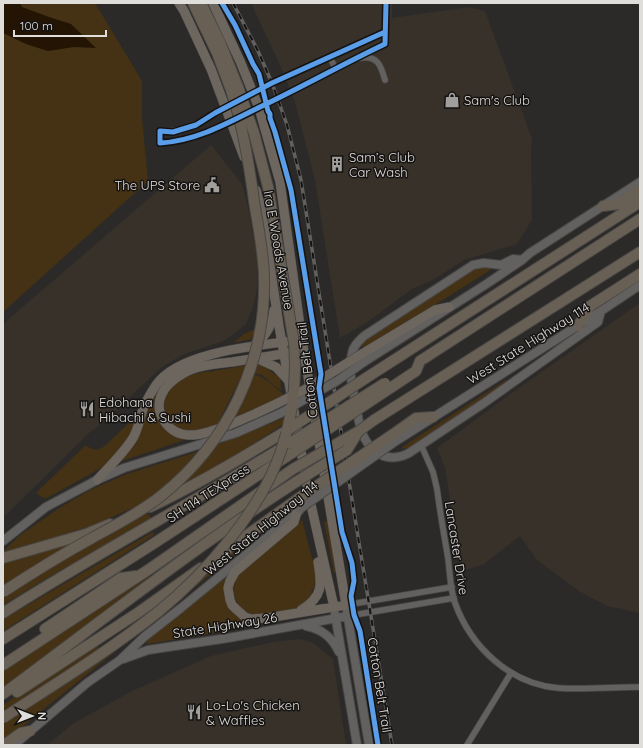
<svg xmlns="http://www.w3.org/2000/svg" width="643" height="748" font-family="Quicksand,sans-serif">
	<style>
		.built { fill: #373129 }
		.green { fill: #453214 }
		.water { fill: #241404 }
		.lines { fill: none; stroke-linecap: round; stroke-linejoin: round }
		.street-casing { stroke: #494745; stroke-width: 7 }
		.secondary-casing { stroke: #494745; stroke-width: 10 }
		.primary-casing { stroke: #494745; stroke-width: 10 }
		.highway-casing { stroke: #494745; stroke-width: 12 }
		.street { stroke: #62615f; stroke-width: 5.5 }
		.secondary { stroke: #62615f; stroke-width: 8 }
		.primary { stroke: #6c665e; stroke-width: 9 }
		.highway { stroke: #686054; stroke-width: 10 }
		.rail-casing { stroke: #61605e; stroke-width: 3.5 }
		.rail { stroke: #151312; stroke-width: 2; stroke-dasharray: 6; stroke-linecap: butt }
		.secondary-bridge-casing { stroke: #494745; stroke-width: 10; stroke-linecap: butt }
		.primary-bridge-casing { stroke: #494745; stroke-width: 10; stroke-linecap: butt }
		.highway-bridge-casing { stroke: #494745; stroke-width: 12; stroke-linecap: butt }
		.secondary-bridge { stroke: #62615f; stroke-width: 8 }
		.primary-bridge { stroke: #6c665e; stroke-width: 9 }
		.highway-bridge { stroke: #686054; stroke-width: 10 }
		.cycleway-casing { stroke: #151312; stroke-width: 8 }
		.cycleway { stroke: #5a9eea; stroke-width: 5 }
		.labels { text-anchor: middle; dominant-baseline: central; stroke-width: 3; stroke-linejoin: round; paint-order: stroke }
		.poi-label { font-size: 13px; fill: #e0dedb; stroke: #151312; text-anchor: start }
		.street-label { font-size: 13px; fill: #e0dedb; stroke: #151312 }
	</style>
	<rect width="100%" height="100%" fill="#2c2a28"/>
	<path class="built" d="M251 3H392V18L469 7 485 11 532 139 531 151 532 220 517 244 464 260 433 280 412 289 366 323 340 338 315 180 295 102 280 65Z
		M211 145 242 184 249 212 257 256 258 283 254 304 246 324 231 336 221 342 184 354 162 367 95 429 92 430 3 518V324Z
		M640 303V613L607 606 579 591 537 560 520 536 484 564 462 571 445 468 437 448 513 392Z
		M300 639 313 643 333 659 346 745H47L74 723 132 691 211 656 273 642Z"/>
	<path class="green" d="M3 3H95L142 81V119L148 181 3 312Z
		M482 266 491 267 489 271 364 349 362 346 366 339 374 334 472 270Z
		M253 330H256L251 339 233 343 244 334Z
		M257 363 271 368 270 371 280 378 281 391 262 375 254 373Z
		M247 365 219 421 220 422 219 426C208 428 196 432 185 430 178 429 172 424 168 418 159 403 168 387 182 379 190 374 200 373 209 371V372Z
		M253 375C265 375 276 389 285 396L253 410 251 408V412L232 419Z
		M506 380 508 382 424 439 410 447 403 449 402 447Z
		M155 393H157C151 418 161 428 183 438L184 440 122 461 121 458Z
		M284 418 285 423C250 446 215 469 177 487L214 446Z
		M133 419 135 422 131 432 125 444 108 464 47 498H43L36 493 86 445C92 451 98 451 105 446Z
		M197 452 176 476 154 497 137 506 91 526 35 544 3 552 19 536 61 507 90 490 127 474Z
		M148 513 151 518 42 581 3 605V598L80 550Z
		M302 520 310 551 316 570 314 589 311 591 313 596C308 600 303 606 298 607 288 611 262 616 252 614 245 612 239 606 236 600 233 592 233 584 238 576L280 538 282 539Z
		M328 521 336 572 334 573 324 522Z
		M262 529 263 531 195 587V583L224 554Z
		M151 533H153L154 535 3 631V619L9 616Z
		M79 541 3 587V564Z
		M149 576 150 578 3 687V672L18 661Z
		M226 576 228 578 226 590 249 621V624L225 627 226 631 147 644 146 642Z
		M96 645 100 649 3 713V705Z
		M116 649 117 650 3 742V723Z"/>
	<path class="water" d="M3 3H20L22 7 49 17 71 24 96 48 74 47 48 51 26 44 3 33Z"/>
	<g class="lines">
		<g class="street-casing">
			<path id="street" d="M330 57 335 68
				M360 58C378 55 381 66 385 80
				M240 100 272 83 385 32
				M227 107C201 120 191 133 160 131V143C186 142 208 132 232 121
				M245 115 385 44 386 3
				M421 445 433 472 437 489C440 512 444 535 448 558 450 573 450 589 455 603 471 647 510 684 558 688 585 690 613 687 640 687
				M346 605 452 587
				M348 616 454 598
				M467 745 511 673"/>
		</g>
		<g class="secondary-casing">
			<path id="secondary" d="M522 260 513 259 501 265 484 263 473 265 364 336C359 341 353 346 352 353 348 367 352 386 355 400 358 412 358 428 365 439 374 457 392 462 409 453L484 403 598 322 601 311
				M364 362 488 283 522 260 530 253 640 182
				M396 441 601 311 640 285
				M3 541 46 507 97 480 124 468 236 433 281 413
				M347 612 369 745
				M335 614 357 745
				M306 626C322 629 332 637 339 652
				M123 659 148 650 228 638 348 616
				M14 745 87 683 120 660 144 637 181 608 299 511"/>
		</g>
		<g class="primary-casing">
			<path id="primary" d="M179 3 184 11 211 69 244 157
				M213 3 240 61 259 108 280 182 302 340 346 605 267 618 251 619 245 617 236 609 232 605 230 600 228 588 230 581 235 572 294 522 297 512
				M256 190 262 212 279 326 309 496 334 607
				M255 344C267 335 272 325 274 310
				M360 355 435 310 449 307
				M258 359 276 367 288 380
				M276 404C257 413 208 437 188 435 169 434 154 414 161 396 165 385 175 378 184 373 199 365 216 364 232 362 251 359 270 356 289 353
				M97 480C109 467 123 454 133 438 139 428 140 415 145 404 148 398 152 391 156 385 179 351 262 345 301 340
				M301 610C323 597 322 585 318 562"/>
		</g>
		<g class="highway-casing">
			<path id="highway" d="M193 3 217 53 231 90
				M201 3 220 42 238 87
				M603 206 619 204 640 190
				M578 326 590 306 640 274
				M420 361 640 219
				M366 378 640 202
				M374 420 640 252
				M392 435 416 418 433 417
				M150 507C197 485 242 458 286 431
				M219 555 299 498
				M3 558 86 534 110 524
				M3 613C95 554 192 503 285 446
				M45 629 121 578 136 576
				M3 639 153 544 292 453
				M3 665 151 568 293 469
				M17 692 139 612 201 568
				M3 694C100 622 195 547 296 482
				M4 745 21 733 30 731"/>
		</g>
		<use href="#street" class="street"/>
		<use href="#secondary" class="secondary"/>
		<use href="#primary" class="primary"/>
		<use href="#highway" class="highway"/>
		<g class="rail-casing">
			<path id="rail" d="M233 3 258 51 272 83 287 125 301 180 346 463 392 745"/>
		</g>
		<use href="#rail" class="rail"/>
		<g class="secondary-bridge-casing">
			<path id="secondary-bridge" d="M281 413 337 381 364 362
				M300 509 396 441"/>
		</g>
		<g class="primary-bridge-casing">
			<path id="primary-bridge" d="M276 404 304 390 360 355"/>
		</g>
		<g class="highway-bridge-casing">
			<path id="highway-bridge" d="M286 431 366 378
				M290 443 385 383
				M292 453 416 371 420 361
				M293 469 359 431 374 420
				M296 482 347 450 358 432
				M299 498 392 435
				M3 592C32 573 61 555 92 538 115 525 140 513 161 496 227 443 266 363 264 279 264 253 258 227 254 201 249 163 243 126 231 90
				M3 718C55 684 109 651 158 612 206 573 261 510 281 451 293 416 297 380 294 343L268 187 254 133 238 87"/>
		</g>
		<use href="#secondary-bridge" class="secondary-bridge"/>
		<use href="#primary-bridge" class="primary-bridge"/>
		<use href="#highway-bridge" class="highway-bridge"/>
		<g class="cycleway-casing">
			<path id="cycleway" d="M222 3 235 25 253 64 259 74 268 111 270 114V118L275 132 291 190 321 374 319 388 342 532 352 563 354 581 351 596 354 615 360 631 378 745
				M385 32 272 83 215 113 196 125 173 132 160 131V143C196 141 228 123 260 107 302 87 343 64 385 44L386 3"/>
		</g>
		<use href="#cycleway" class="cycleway"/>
	</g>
	<defs>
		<g id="shop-bare" transform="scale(1.2)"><path d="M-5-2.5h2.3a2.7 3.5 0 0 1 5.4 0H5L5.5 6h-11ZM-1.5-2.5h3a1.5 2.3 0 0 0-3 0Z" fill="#a19f9c" stroke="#151312" stroke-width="2.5" paint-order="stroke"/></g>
		<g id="building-bare" transform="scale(1.2)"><path d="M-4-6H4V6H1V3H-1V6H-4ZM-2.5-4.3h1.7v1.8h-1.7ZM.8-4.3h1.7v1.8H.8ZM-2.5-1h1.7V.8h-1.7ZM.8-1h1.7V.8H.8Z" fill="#a19f9c" stroke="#151312" stroke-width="2.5" paint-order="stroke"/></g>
		<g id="civic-bare" transform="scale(1.2)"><path d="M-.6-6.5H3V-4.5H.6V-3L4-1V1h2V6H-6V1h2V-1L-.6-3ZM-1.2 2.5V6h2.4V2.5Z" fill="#a19f9c" stroke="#151312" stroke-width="2.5" paint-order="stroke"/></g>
		<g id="restaurant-bare" transform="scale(1.2)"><path d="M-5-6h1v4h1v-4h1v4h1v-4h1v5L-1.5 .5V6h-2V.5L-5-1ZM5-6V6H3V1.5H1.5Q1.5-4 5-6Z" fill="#a19f9c" stroke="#151312" stroke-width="2.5" paint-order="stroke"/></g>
	</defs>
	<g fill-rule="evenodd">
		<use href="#shop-bare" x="452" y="100"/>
		<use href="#building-bare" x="337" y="164"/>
		<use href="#civic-bare" x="212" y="185"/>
		<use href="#restaurant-bare" x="87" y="409"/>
		<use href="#restaurant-bare" x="194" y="712"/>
	</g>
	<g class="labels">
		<g class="poi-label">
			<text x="464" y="100">Sam's Club</text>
			<text x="349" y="157">Sam’s Club<tspan x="349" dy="15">Car Wash</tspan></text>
			<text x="200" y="185" text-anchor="end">The UPS Store</text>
			<text x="99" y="402">Edohana<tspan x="99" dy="15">Hibachi &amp; Sushi</tspan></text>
			<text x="206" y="705">Lo-Lo's Chicken<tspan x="206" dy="15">&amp; Waffles</tspan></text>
		</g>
		<g class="street-label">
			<text transform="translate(279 250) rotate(80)">Ira E Woods Avenue</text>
			<text transform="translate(528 343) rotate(-32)">West State Highway 114</text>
			<text transform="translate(307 370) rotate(-97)">Cotton Belt Trail</text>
			<text transform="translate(208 493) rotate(-33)">SH 114 TEXpress</text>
			<text transform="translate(261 528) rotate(-39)">West State Highway 114</text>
			<text transform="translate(457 548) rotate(81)">Lancaster Drive</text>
			<text transform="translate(225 625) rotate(-9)">State Highway 26</text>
			<text transform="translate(380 685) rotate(81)">Cotton Belt Trail</text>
		</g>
	</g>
	<rect width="643" height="748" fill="none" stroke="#e0dedb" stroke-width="8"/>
	<g transform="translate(32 716) rotate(90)" stroke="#151312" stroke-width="3" paint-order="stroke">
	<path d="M0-3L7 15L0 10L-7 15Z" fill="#e0dedb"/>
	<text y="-6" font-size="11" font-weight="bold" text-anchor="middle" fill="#e0dedb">N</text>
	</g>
	<path d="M14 30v6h92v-6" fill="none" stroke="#e0dedb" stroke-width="2"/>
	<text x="20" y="30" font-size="12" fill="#e0dedb" stroke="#151312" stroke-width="3" paint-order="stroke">100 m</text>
</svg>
